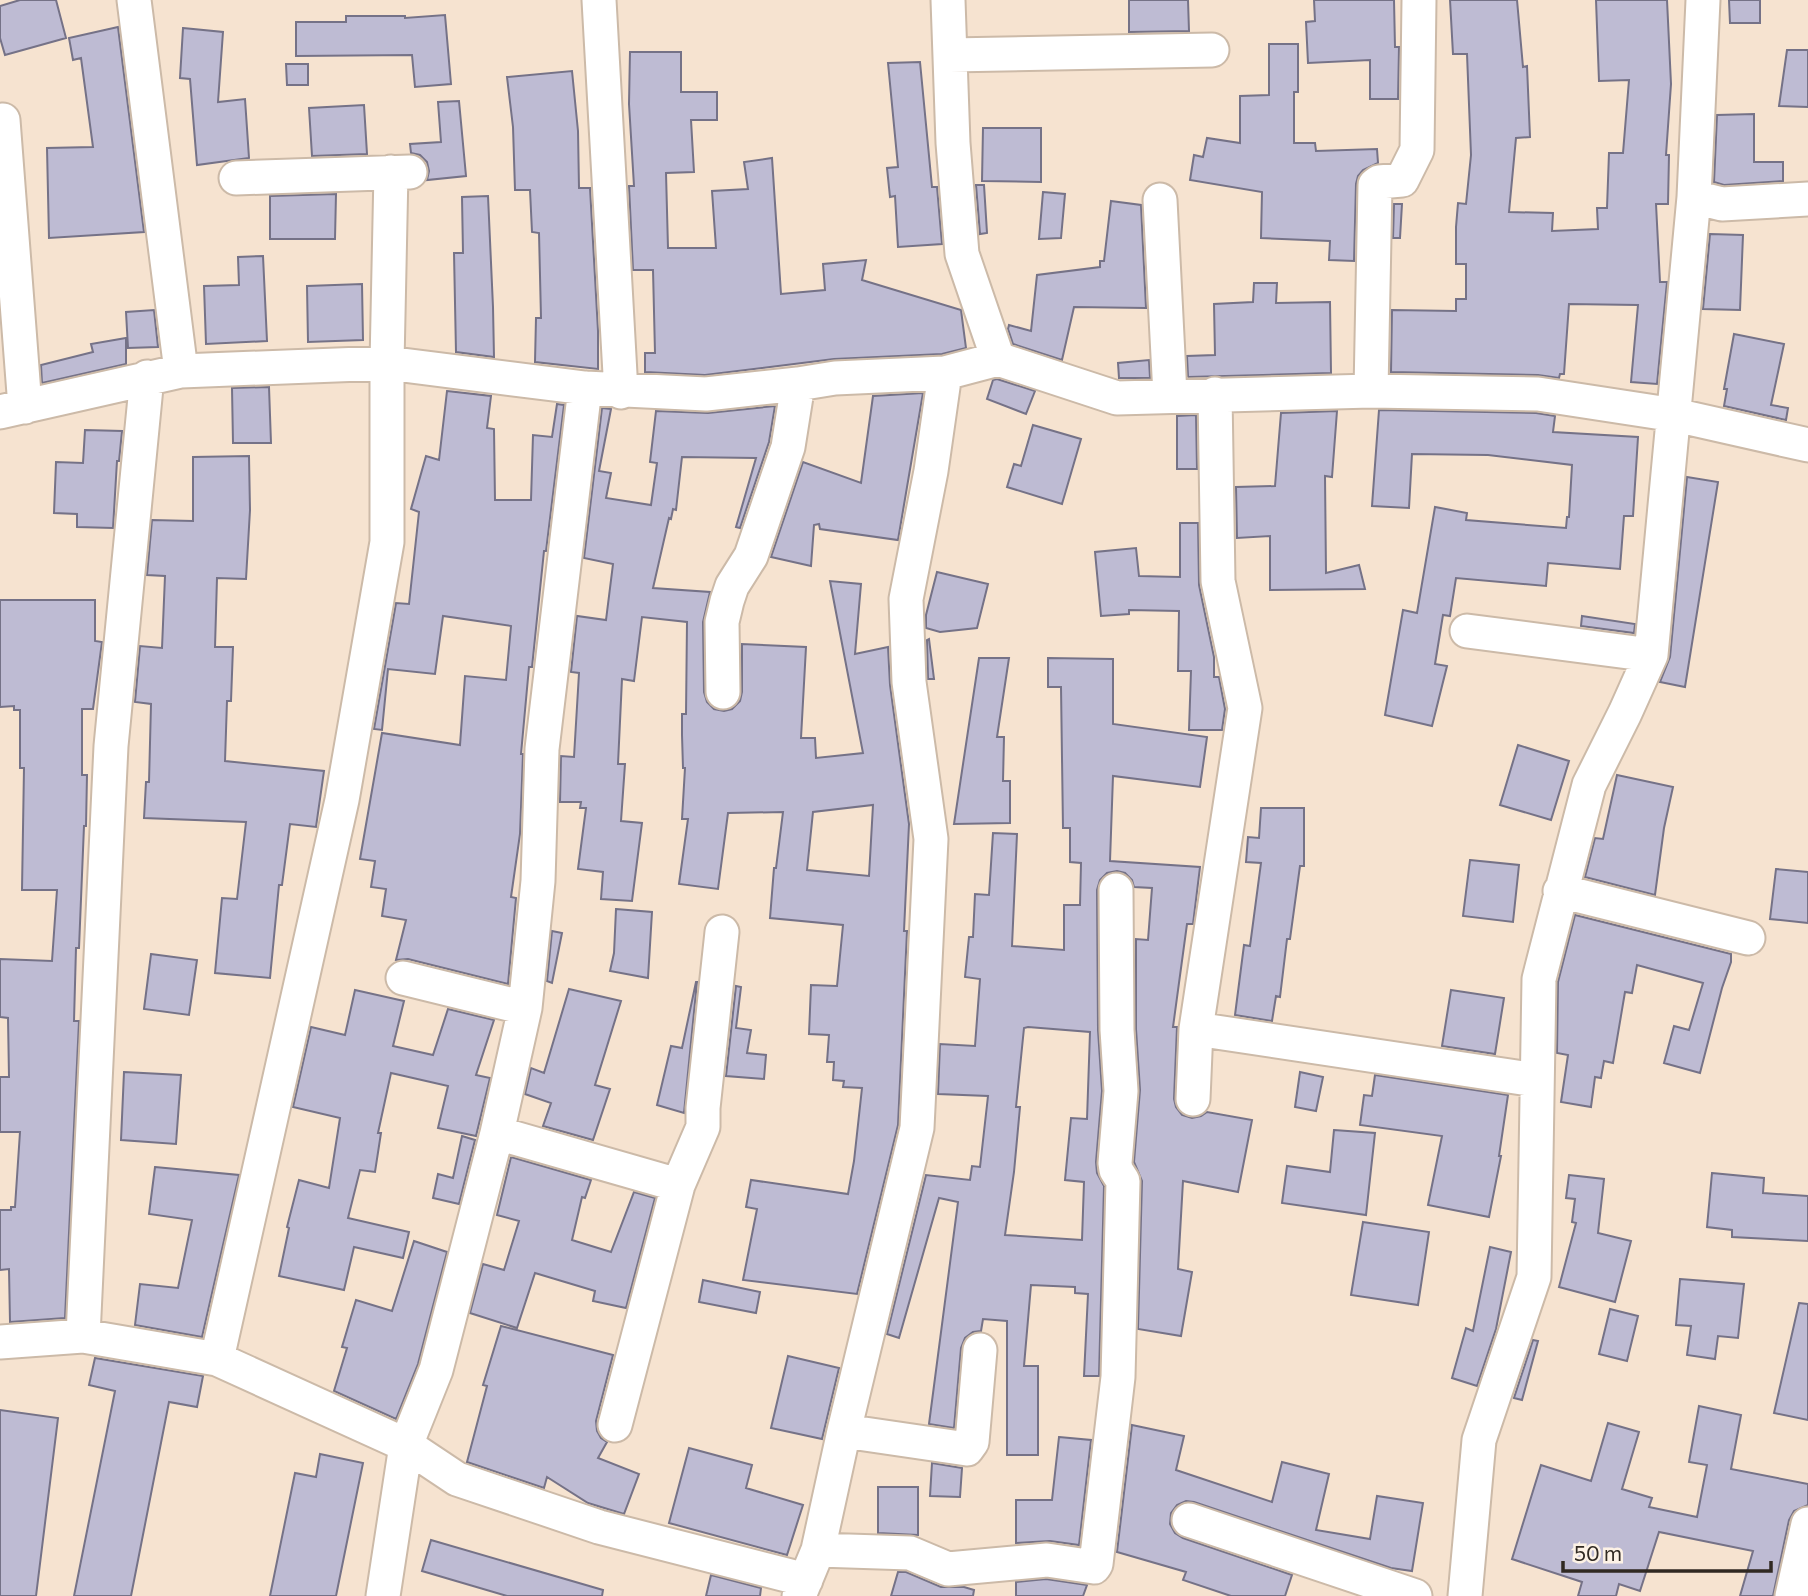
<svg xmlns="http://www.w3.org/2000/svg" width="1808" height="1596" font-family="Commissioner,sans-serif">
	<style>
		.building { fill: #bebbd3; stroke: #757287; stroke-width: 2; fill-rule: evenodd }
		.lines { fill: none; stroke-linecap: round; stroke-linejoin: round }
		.minor-casing { stroke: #ccbaa8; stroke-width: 37 }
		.minor { stroke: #fff; stroke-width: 33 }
	</style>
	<rect width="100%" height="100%" fill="#f6e3d0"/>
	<path class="building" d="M20 0H56L66 38 5 55 0 38V6Z
		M1129 0H1188L1189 31 1129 32Z
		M1314 0H1394L1395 47H1399L1398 99H1370V60L1308 63 1306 22 1315 21Z
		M1450 0H1517L1523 67 1527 66 1530 137 1516 138 1509 212 1553 213 1552 231 1598 229 1597 208H1607L1609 153H1623L1629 80 1599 81 1596 0H1667L1671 84 1666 155H1669L1668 204H1656L1660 282H1667L1657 384 1631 382 1638 305 1569 304 1564 374H1560L1559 378 1538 375 1391 372 1392 310 1456 311V299H1466V264H1456V227L1458 203 1466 204 1471 155 1467 54H1453Z
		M1729 0H1760V23H1730Z
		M445 15 451 84 415 87 412 55 296 56V22H346V16H405V18Z
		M118 27 144 232 49 238 47 148 93 147 81 58 73 60 69 38Z
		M183 28 223 32 218 102 245 99 249 158 197 165 190 79 180 78Z
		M1269 44H1298V92H1294V143H1315L1316 151 1377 149 1378 163 1363 170 1358 176 1356 184 1354 261 1329 260 1330 241 1261 238 1262 192 1190 180 1194 155 1203 157 1207 138 1240 143V96L1269 95Z
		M1787 50H1808V107L1779 106Z
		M630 52H681V92H717V120H691L694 172 666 173 668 248H716L712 191 748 189 744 162 772 158 781 294 825 290 823 264 866 260 862 280 961 310 966 348 942 354 834 359 705 375 645 372V353H655L653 270H633L629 186H634L629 104Z
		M920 62 932 187H937L942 244 898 247 895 196 890 197 887 168 898 167 888 63Z
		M286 64H308V85H287Z
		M572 71 578 131 579 188H590L598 331V369L535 362 536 318H541L539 233 532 232 530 190H515L513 127 507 77Z
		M459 101 466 176 427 180 429 171 427 162 420 155 411 153 410 144 441 142 438 102Z
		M364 105 367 154 312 156 309 108Z
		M1754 114V162H1783V181L1724 185 1714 182 1717 115Z
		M983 128H1041V182L982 181Z
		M976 185H984L987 233 980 234Z
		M1043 192 1065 194 1061 238 1039 239Z
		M336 194 335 239H270V196Z
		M488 196 493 307 494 357 456 352 454 253H463L462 197Z
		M1111 201 1141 205 1146 308 1074 307 1062 360 1013 344 1008 329 1009 325 1031 331 1037 275 1100 267V261H1104Z
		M1394 204H1402L1400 238H1393Z
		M1710 234 1743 235 1740 310 1703 309Z
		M263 256 267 341 206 344 204 286 239 285 238 257Z
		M1254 283H1277L1276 303 1330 302 1331 373 1188 377 1187 356 1215 355 1214 304 1253 302Z
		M362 284 363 340 308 342 307 286Z
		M154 310 158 347 128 348 126 312Z
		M1734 334 1784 344 1771 405 1788 408 1786 420 1724 406 1727 389H1724Z
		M126 338V364L42 383 41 365 93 352 91 344Z
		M1149 360 1150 378H1119L1118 363Z
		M997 379 1035 391 1026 414 987 399 993 380Z
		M269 387 271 443H233L232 388Z
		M447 391 491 396 487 428 494 429 495 500H531L533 435 552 437 557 404 564 405 546 551H544L532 667H529L521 754H523L520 834 511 897 516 898 508 984 408 959 396 960 406 920 382 916 386 889 371 887 375 861 360 859 382 733 460 745 465 676 506 680 511 626 443 616 435 674 388 669 382 730 374 729 396 603 409 604 419 512 411 509 426 456 439 460Z
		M923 393 898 540 820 529 819 524 814 525 811 566 771 557 803 462 861 483 873 396Z
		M775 406 769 442 740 528 736 527 756 458 682 457 676 510 673 509 671 519 669 518 653 588 710 592 703 622 704 692 707 702 714 709 724 711 732 709 740 701 742 692V644L806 647 801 738H815L816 758 863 753 830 581 861 584 855 654 888 647 890 685 909 824 904 931H907L898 1125 857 1294 743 1280 757 1209 746 1207 751 1180 848 1194 854 1161 862 1088 843 1087 844 1081 833 1080 834 1062H827L829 1035 809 1034 811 985 837 986 843 925 770 918 774 868H776L783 812 728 813 718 889 679 884 688 819H682L685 768H683L682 735V714H686L687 622 642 617 634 681 622 679 618 764H625L621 821 642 823 632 901 601 899 603 872 578 869 586 808H580L581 802H560L561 756 574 757 579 673 571 672 577 616 606 620 613 564 584 558 602 408 611 409 599 471 611 473 606 498 651 505 657 463 650 462 656 411 708 413ZM873 805 869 876 807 870 813 812Z
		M1379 410 1536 413 1555 416 1553 432 1638 437 1633 516H1624L1620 569 1548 563 1546 586 1456 578 1450 616 1443 615 1435 664 1447 666 1432 726 1385 715 1403 610 1417 613 1435 507 1467 513 1466 520 1566 528 1567 517H1569L1572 465 1488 455 1412 454 1409 508 1372 506Z
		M1337 411 1332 477 1325 476 1326 573 1359 565 1365 589 1270 590V536L1237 538 1236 487 1275 486 1281 413Z
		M1196 415 1197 469H1177V416Z
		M1033 425 1081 439 1062 504 1007 487 1014 464 1021 466Z
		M85 430 122 431 119 461H117L113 528 77 527V514L54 513 56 462 83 463Z
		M249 456 250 510 246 579 217 578 215 647H233L231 701H227L225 761 324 771 316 827 290 824 282 885H279L270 978 215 973 222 898 237 899 246 822 144 818 146 782H149L151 704 135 702 140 646 162 648 165 576 147 575 152 520 193 521V457Z
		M1687 477 1718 482 1685 687 1660 682 1670 657Z
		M1180 523H1198L1199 585 1214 657V677H1219L1225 709 1222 730H1189L1191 671H1178L1179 611 1129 610V614L1101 616 1095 552 1136 548 1139 576 1180 577Z
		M937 572 988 584 977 628 940 632 926 628V615Z
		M0 600H95V641L102 642 93 709H82V775H87L86 826H84L79 948H76L74 1021H79L65 1318 10 1322 9 1269 0 1270V1210H11V1207H15L20 1132H0V1077H9L8 1018 0 1017V959L52 961 57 890H22L24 768H20V710H14V706L0 707Z
		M1582 616 1635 624 1634 633 1581 626Z
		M929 639 934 679H928L927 640Z
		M979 658H1009L997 737H1004L1003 781H1010V823L954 824Z
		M1048 658 1113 659V724L1207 737 1200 787 1113 776 1110 861 1200 867 1193 924H1187L1173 1027H1177L1174 1099 1176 1107 1182 1115 1192 1118 1201 1116 1207 1112 1252 1120 1238 1192 1183 1181 1178 1269 1192 1272 1181 1336 1138 1329 1142 1181 1134 1162 1140 1090 1136 1029V939L1148 940 1152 888 1134 887 1132 880 1125 873 1117 871 1107 873 1100 880 1097 890 1098 1030 1102 1091 1096 1162 1097 1173 1104 1186 1099 1376H1084L1088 1294 1075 1293V1287L1031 1285 1024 1366H1038V1455H1007V1321L983 1319 981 1331 973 1332 965 1338 961 1348 954 1428 929 1424 958 1202 939 1198 899 1338 887 1334 926 1175 970 1180 972 1166 980 1167 988 1096 938 1094 940 1044 975 1046 980 979 965 977 969 937H973L975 894 989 895 993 833 1017 834 1012 946 1064 950V905H1080L1081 863 1070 862V828H1063L1061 687H1048ZM1028 1027 1090 1032 1087 1119 1071 1118 1065 1180 1084 1182 1082 1240 1005 1235 1014 1172 1020 1107H1016L1024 1028Z
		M1518 745 1569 761 1551 820 1500 805Z
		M1617 775 1673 787 1664 828 1655 895 1585 877 1595 838 1603 839Z
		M1261 808H1304V866H1300L1290 939H1287L1280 997 1276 996 1272 1021 1235 1015 1244 945 1250 946 1261 863 1246 862 1248 837 1259 838Z
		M1470 860 1519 865 1513 922 1463 916Z
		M1776 869 1808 872V923L1770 919Z
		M616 909 652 912 648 978 610 971 614 953Z
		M1575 915 1731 954V962L1722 988 1700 1073 1664 1063 1674 1026 1689 1030 1703 983 1637 965 1632 993 1625 992 1613 1063 1604 1061 1601 1078 1595 1077 1591 1107 1561 1102 1568 1055 1557 1053 1558 982Z
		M552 931 562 933 552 983 547 981Z
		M151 954 197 960 189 1015 144 1009Z
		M696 982H697L684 1113 657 1105 671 1046 682 1048Z
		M736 986 741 987 736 1028 751 1030 747 1053 766 1055 764 1079 726 1076Z
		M569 989 621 1001 595 1085 610 1089 593 1140 543 1126 551 1103 525 1094 531 1068 544 1073Z
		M355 990 404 1001 393 1046 433 1055 448 1009 494 1020 476 1075 490 1078 476 1136 438 1128 448 1086 391 1073 378 1133H381L375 1172 360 1170 348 1218 409 1232 403 1258 354 1247 344 1290 279 1276 289 1228 287 1227 299 1180 329 1188 340 1118 293 1107 311 1027 345 1035Z
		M1451 990 1504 998 1495 1054 1442 1046Z
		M124 1072 181 1075 176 1144 121 1140Z
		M1300 1072 1323 1077 1316 1111 1295 1107Z
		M1375 1075 1508 1095 1499 1156H1501L1489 1217 1428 1205 1442 1136 1360 1125 1364 1095 1372 1096Z
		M1334 1130 1375 1133 1366 1215 1282 1203 1287 1166 1330 1172Z
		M462 1136 475 1140 459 1204 433 1198 438 1174 453 1178Z
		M511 1157 591 1180 585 1198 582 1197 572 1240 611 1252 634 1192 655 1198 626 1308 593 1301 595 1291 535 1273 517 1328 470 1313 483 1264 504 1270 519 1221 497 1215Z
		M155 1167 239 1175 202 1337 135 1325 140 1284 178 1288 192 1220 149 1214Z
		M1712 1173 1764 1178 1763 1193 1808 1196V1241L1732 1237V1230L1707 1227Z
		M1569 1175 1604 1179 1598 1233 1631 1241 1615 1302 1559 1287 1576 1223 1572 1222 1575 1199 1566 1198Z
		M1363 1222 1429 1232 1418 1305 1351 1295Z
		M414 1241 447 1252 418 1364 396 1419 334 1391 347 1348 342 1347 356 1300 392 1311Z
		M1490 1247 1511 1252 1496 1329 1477 1386 1452 1378 1466 1328 1473 1331Z
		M1680 1279 1744 1284 1738 1338 1718 1336 1715 1359 1687 1355 1691 1326 1676 1325Z
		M703 1280 760 1292 756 1313 699 1302Z
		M1799 1303 1808 1304V1420L1774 1413Z
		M1610 1309 1638 1316 1627 1361 1599 1354Z
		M501 1326 613 1355 596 1421 597 1431 601 1438 607 1442 598 1458 639 1474 624 1514 588 1503 547 1477 544 1488 467 1462 487 1386 483 1385Z
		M1533 1340 1538 1341 1522 1400 1514 1398Z
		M788 1356 839 1368 822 1439 771 1428Z
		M95 1358 203 1376 197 1407 169 1402 131 1596H74L115 1391 89 1385Z
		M1699 1406 1741 1415 1731 1469 1808 1484V1505L1794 1511 1789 1520 1773 1596H1740L1753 1551 1659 1532 1640 1591 1619 1584 1616 1596H1578L1582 1582 1512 1559 1541 1465 1591 1481 1608 1423 1639 1432 1622 1489 1652 1498 1649 1507 1697 1517 1707 1465 1689 1462Z
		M0 1410 58 1418 36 1596H0Z
		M1132 1425 1184 1436 1176 1470 1272 1502 1282 1462 1329 1474 1316 1530 1370 1539 1377 1496 1423 1503 1412 1571 1391 1568 1194 1502 1186 1501 1177 1505 1171 1513 1170 1524 1175 1533 1183 1538 1292 1575 1285 1596H1231L1183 1580 1186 1572 1117 1552Z
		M1059 1437 1091 1440 1079 1545 1050 1541 1016 1543V1500H1052Z
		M689 1448 752 1465 746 1488 803 1505 787 1555 669 1523Z
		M320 1454 363 1463 336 1596H270L295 1473 316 1477Z
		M932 1463 962 1468 960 1497 930 1496Z
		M878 1487H918V1535L878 1533Z
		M431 1540 603 1590 602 1596H507L422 1571Z
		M898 1572H906L941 1587H964L974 1590 973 1596H891Z
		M711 1575 761 1588 760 1596H706Z
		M1046 1579 1087 1585 1083 1596H1016V1582Z"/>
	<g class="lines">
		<g class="minor-casing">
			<path id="minor" d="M134 0 181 371
				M599 0 621 392
				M948 0 953 143 962 254 998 359
				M950 55 1212 50
				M3 120 25 407
				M236 178 410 172
				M1694 197 1722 204 1808 199
				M1160 200 1170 395
				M1371 391 1375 185 1379 182 1402 180 1417 150 1419 0
				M0 412 181 371 387 363 585 388 706 394 798 384 835 378 945 373 998 359 1117 398 1371 391 1538 394 1675 415 1808 445
				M1467 631 1651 655
				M723 692 722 622 727 601 732 586 751 556 788 447 798 384
				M1560 891 1748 938
				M403 978 525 1008
				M1196 1029 1536 1080
				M1193 1099 1196 1029 1245 708 1218 581 1215 394
				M497 1133 678 1185
				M83 1336 111 746 147 377
				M0 1342 83 1336 217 1359 406 1445 457 1479 599 1527 806 1580
				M217 1359 342 800 387 542V363L391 172
				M615 1425 678 1185 703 1127V1108L722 932
				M844 1431 967 1449 972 1442 980 1350
				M1189 1520 1415 1596
				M818 1550 910 1553 948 1569 1047 1560 1094 1567 1096 1564 1118 1377 1123 1181 1116 1170 1115 1163 1121 1091 1117 1030 1116 890
				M383 1596 406 1445 436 1370 497 1133 525 1008 538 881 542 749 585 388
				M799 1596 818 1550 844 1431 917 1128 931 839 909 682 906 599 931 471 945 373
				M1465 1596 1479 1440 1534 1277 1539 979 1589 785 1625 713 1651 655 1694 197 1703 0
				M1792 1596 1808 1524"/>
		</g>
		<use href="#minor" class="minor"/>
	</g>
	<path d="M1563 1561v10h208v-10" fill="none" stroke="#302922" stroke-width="3.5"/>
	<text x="1574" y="1561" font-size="21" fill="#302922" stroke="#fdf2e6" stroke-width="5" paint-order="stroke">50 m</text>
</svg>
